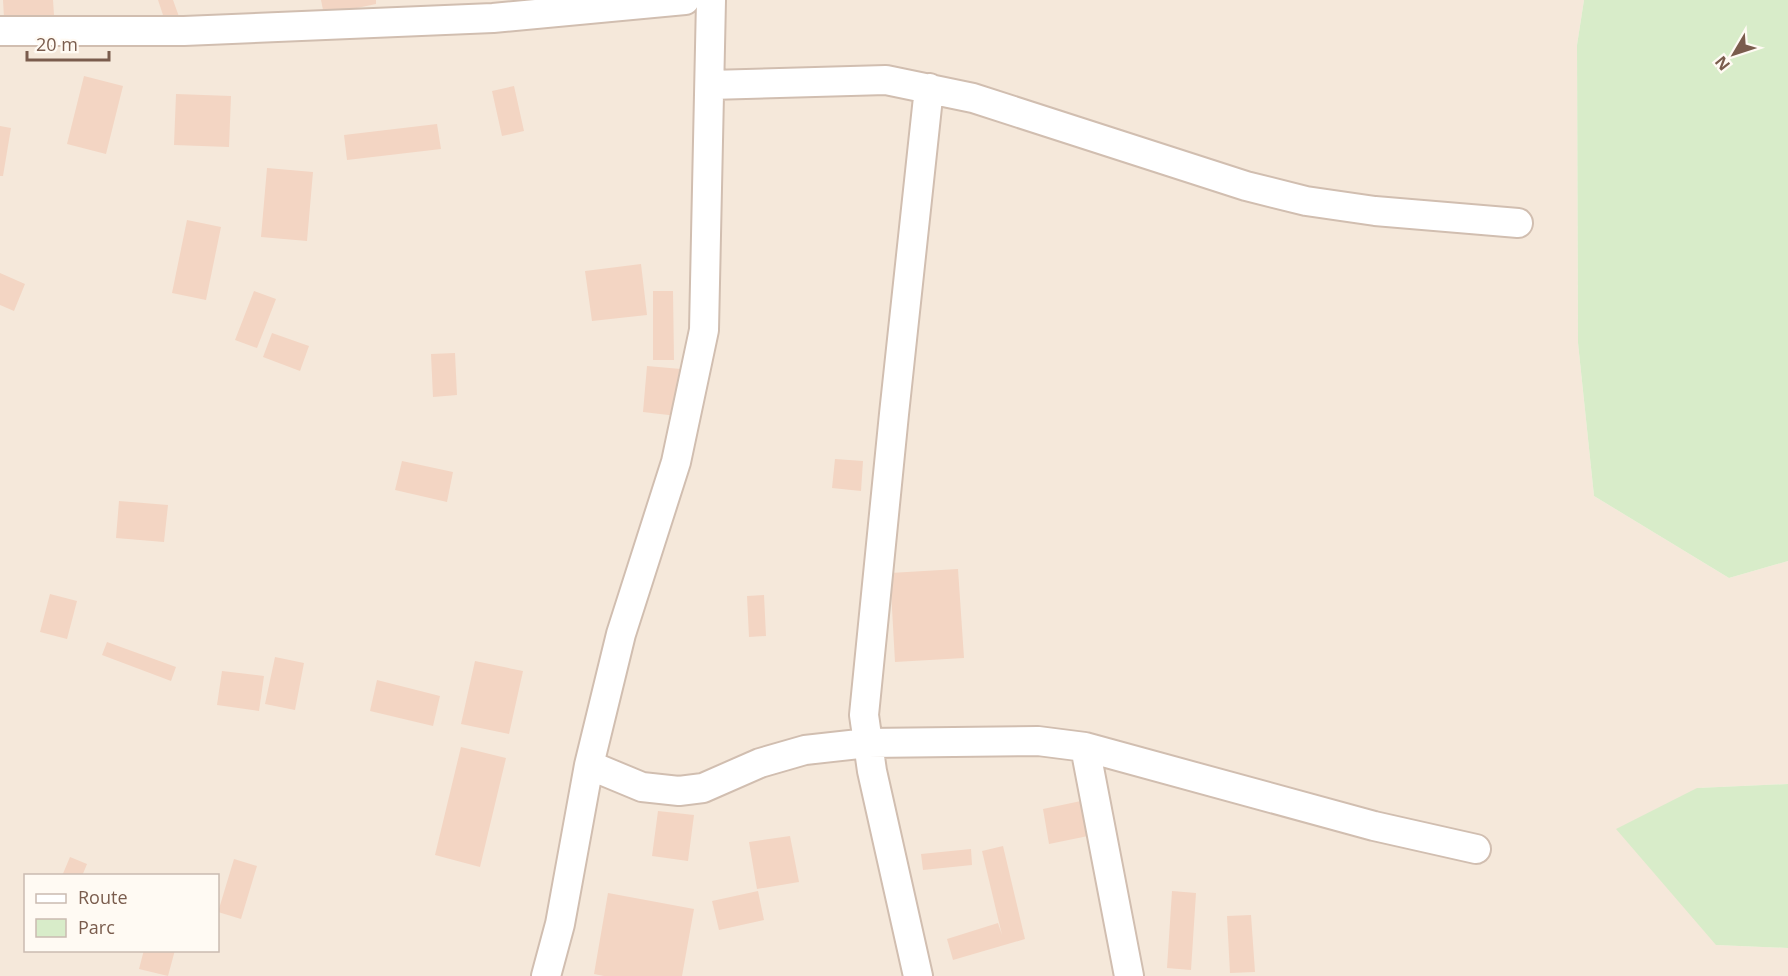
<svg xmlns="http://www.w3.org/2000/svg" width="1788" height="976" font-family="'Open Sans',sans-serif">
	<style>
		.residential { fill: #f5e8da; fill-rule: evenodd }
		.green { fill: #d8ecc9 }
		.building { fill: #f3d5c3 }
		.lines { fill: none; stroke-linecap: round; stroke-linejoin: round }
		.minor-casing { stroke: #d1beb0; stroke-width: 32 }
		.minor { stroke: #fff; stroke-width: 28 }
	</style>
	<rect width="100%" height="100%" fill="#fdf6ec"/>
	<path class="residential" d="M0 0H1584L1577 45 1578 343 1594 496 1729 578 1788 561V784L1697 788 1716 945 1788 948V976H0ZM26 876H218V950H26Z"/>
	<path class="green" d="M1584 0H1788V561L1729 578 1594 496 1578 343 1577 45Z
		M1788 784V948L1716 945 1616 829 1697 788Z"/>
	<path class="building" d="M3 0H53L54 15 4 18Z
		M158 0H173L182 25 168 30Z
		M321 0H376V4L324 15Z
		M84 76 123 86 106 154 67 144Z
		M514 86 524 131 502 136 492 91Z
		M176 94 231 96 229 147 174 145Z
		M437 124 441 149 347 160 344 135Z
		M0 126 11 128 3 176H0Z
		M267 168 313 172 307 241 261 237Z
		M187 220 221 227 206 300 172 293Z
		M641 264 647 315 592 321 585 271Z
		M0 273 25 284 14 311 0 305Z
		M254 291 276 299 257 348 235 340Z
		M653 291H673L674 360H653Z
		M272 333 309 346 300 371 263 357Z
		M455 353 457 395 433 397 431 354Z
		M647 366 681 369 677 416 643 412Z
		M835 459 863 461 861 491 832 488Z
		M402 461 453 472 447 502 395 490Z
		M119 501 168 505 164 542 116 538Z
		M958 569 964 658 895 662 890 573Z
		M50 594 77 601 67 639 40 632Z
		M764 595 766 636 749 637 747 596Z
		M107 642 176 667 171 681 102 655Z
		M275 657 304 663 295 710 265 704Z
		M475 661 523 671 509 734 461 724Z
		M222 671 264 676 259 711 217 705Z
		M377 680 440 696 433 726 370 711Z
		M461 747 506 758 480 867 435 855Z
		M1081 801 1088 836 1049 844 1043 809Z
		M658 811 694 815 688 861 652 856Z
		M790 836 799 882 757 889 749 842Z
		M1003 846 1025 939 953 960 947 939 998 923 1002 935 982 851Z
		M971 849 972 865 923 870 921 854Z
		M70 857 87 864 82 876H62Z
		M234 859 257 866 241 919 218 912Z
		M758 891 764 920 719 930 712 901Z
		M1172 891 1196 893 1191 970 1167 968Z
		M608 893 694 909 682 976H604L594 974Z
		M1251 915 1255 972 1230 973 1227 916Z
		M144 950H175L168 976 139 969Z"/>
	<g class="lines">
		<g class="minor-casing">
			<path id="minor" d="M0 31H184L493 18 685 0
				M710 85 886 80 973 98 1246 186 1306 201 1375 211 1518 223
				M1085 747 1129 976
				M589 765 642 787 679 791 703 788 760 763 805 750 868 743 1038 741 1085 747 1374 826 1476 849
				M546 976 560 924 589 765 621 634 676 462 704 330 711 0
				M918 976 872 771 864 715 894 414 929 88"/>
		</g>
		<use href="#minor" class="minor"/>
	</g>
	<rect x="24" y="874" width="195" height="78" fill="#fffaf3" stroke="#cabbb1" stroke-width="1.5"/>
	<rect x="36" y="894" width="30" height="9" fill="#ffffff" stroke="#cabbb1" stroke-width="1.5"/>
	<text x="78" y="904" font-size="18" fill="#7a5c4d">Route</text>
	<rect x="36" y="919" width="30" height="18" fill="#d8ecc9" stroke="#cabbb1" stroke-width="1.5"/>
	<text x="78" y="934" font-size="18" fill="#7a5c4d">Parc</text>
	<g transform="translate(1734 54) rotate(231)" stroke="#fffaf3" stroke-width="4.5" paint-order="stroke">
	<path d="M0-4.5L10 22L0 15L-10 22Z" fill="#7a5c4d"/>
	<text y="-9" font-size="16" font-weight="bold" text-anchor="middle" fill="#7a5c4d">N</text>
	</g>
	<path d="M27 51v9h82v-9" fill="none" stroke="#7a5c4d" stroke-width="3"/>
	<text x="36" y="51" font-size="18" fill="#7a5c4d" stroke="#fffaf3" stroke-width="4.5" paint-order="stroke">20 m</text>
</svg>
